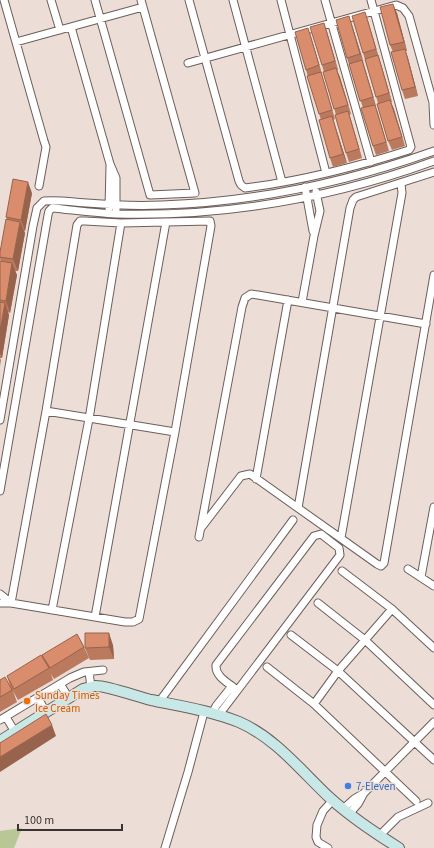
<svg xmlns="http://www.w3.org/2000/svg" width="434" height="848" font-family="'Source Sans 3',sans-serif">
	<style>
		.green { fill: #b8c795 }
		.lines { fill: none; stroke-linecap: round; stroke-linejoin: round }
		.street-casing { stroke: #6c5f5a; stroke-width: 9 }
		.secondary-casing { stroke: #6c5f5a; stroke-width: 12 }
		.street { stroke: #fff; stroke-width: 7 }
		.secondary { stroke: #c7e8e7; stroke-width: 10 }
		.wall { fill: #bb795d }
		.shaded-wall { fill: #98634c }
		.building { fill: #d98d6c; stroke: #98634c }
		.food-dot { fill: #e8710a; stroke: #ecddd7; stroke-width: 1.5 }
		.shop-dot { fill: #3f7fe0; stroke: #ecddd7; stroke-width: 1.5 }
		.labels { text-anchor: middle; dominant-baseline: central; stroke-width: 3; stroke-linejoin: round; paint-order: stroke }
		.food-label { font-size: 11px; fill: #c56008; stroke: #ecddd7; text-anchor: start }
		.shop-label { font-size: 11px; fill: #366cbe; stroke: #ecddd7; text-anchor: start }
	</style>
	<rect width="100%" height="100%" fill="#ecddd7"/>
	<path class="green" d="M22 828 14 848H0V831Z"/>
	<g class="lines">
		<g class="street-casing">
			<path id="street" d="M4 0 44 141 46 147 39 186
				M51 0 60 30
				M95 0 150 195 195 193 141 0
				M189 0 239 181 241 185 245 188C301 181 356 167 409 150L411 147 371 0
				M233 0 282 182
				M281 0 326 173
				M325 0 371 162
				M71 27 110 164 116 178V210
				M16 42 143 7
				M188 63 396 5 403 8 409 16 434 106
				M433 104 434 125
				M305 187 313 231
				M109 208 110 166
				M302 302 314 236 320 211 316 192
				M46 411 175 432
				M0 420 33 226 37 208 44 201C58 200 73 202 87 203 112 205 137 206 162 205 254 202 347 182 434 151
				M256 479 288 300
				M0 491 48 215 49 211 52 208C73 210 95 213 116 214 224 217 332 198 434 161
				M298 508 350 208 353 200 356 197 434 172
				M201 528 241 476 250 474 377 564 381 566 384 563 434 275
				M199 537 242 307 245 298 251 294 258 295 426 324
				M341 538 402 193 401 183
				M408 569 434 586
				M342 571 392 609 434 648
				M421 577 434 507
				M0 594 11 603
				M0 603H11L125 622H133L139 619 175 432 211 226 210 221 121 223 85 221H80L77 225 46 411 11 603
				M318 603 365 640 434 705
				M52 610 89 419 121 223
				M95 617 166 222
				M291 635 338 671 434 760
				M267 667 314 704 416 801
				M89 672 91 687
				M60 684 69 698
				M38 698 46 712
				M159 702 293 520
				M314 704 338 671 392 609
				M212 714 216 706 232 686
				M218 716 340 555 339 548 321 534 314 536 216 665C215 677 229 683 237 690
				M6 717 15 732
				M0 720 70 678 84 672 103 670
				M343 809 354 799 364 793 434 722
				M349 814 358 804 364 793
				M379 836 398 817 428 803
				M165 848 188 772 204 712
				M328 848 318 842 316 837 317 825 323 811 333 800"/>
		</g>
		<g class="secondary-casing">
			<path id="secondary" d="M0 741 83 689C87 688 91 687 95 686 106 685 138 697 151 700 180 706 212 711 239 722 276 738 302 772 330 798 351 817 375 833 399 848"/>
		</g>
		<use href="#street" class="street"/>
		<use href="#secondary" class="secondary"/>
	</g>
	<path class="wall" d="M397 13 407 51H405L408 58 418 96 405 99 402 90 393 52 390 45Z
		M368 21 392 102H391L405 146 392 150 388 141 378 103 363 53Z
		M352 25 376 106 375 107 389 151 376 155 373 146 363 108 347 58Z
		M327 32 338 70H337L351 114 349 115 362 158 349 162 346 153 336 115 322 65Z
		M311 37 322 74 321 75 335 119 333 120 347 163 333 167 330 158 321 120 306 70Z
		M32 193 25 231H24L25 233 18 271H15L17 275 10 313 8 312 9 315 2 358H0L1 360 0 366V261H1L0 259V252L7 219 6 217Z
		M113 645 114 659 90 660 85 648Z
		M84 647 89 658 54 679 51 674 53 680 18 700 13 691 17 702 0 712V680L10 686 7 676 44 660 42 655Z"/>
	<path class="shaded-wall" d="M393 4 397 13 407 51 404 42Z
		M365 12 368 21 379 58 376 49Z
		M349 16 352 25 364 63 360 54Z
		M324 23 327 32 338 70 335 61Z
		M308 28 311 37 322 74 319 65Z
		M405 49 408 58 418 96 415 87Z
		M378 55 381 64 392 102 389 93Z
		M362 60 365 69 376 106 373 97Z
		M336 68 340 77 351 114 348 105Z
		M321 72 324 81 335 119 332 110Z
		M390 100 394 109 405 146 402 137Z
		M375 105 378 113 389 151 386 142Z
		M348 111 351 120 362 158 359 149Z
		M332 116 335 125 347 163 343 154Z
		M28 182 32 193 25 231 21 220Z
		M20 222 25 233 18 271 13 259Z
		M12 263 17 275 10 313 6 301Z
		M5 303 9 315 2 358 0 353V331Z
		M109 633 113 645 114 659 109 647Z
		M52 725 56 736 0 772V757Z"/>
	<path class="building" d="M393 4 404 42 390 45 380 7Z
		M365 12 376 49 363 53 352 16Z
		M349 16 360 54 347 58 336 20Z
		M324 23 335 61 322 65 310 27Z
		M308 28 319 65 306 70 295 32Z
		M405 49 415 87 402 90 391 52Z
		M378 55 389 93 376 97 365 59Z
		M362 60 373 97 360 101 349 64Z
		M336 68 348 105 334 109 323 72Z
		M321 72 332 110 319 114 307 76Z
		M390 100 402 137 388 141 377 104Z
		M375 105 386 142 373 146 361 108Z
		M348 111 359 149 346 153 335 115Z
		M332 116 343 154 330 158 319 120Z
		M13 179 28 182 21 220 6 217Z
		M6 219 20 222 13 259 0 257V252Z
		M0 261 12 263 6 301 0 300Z
		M0 302 5 303 0 331Z
		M85 633H109V647L85 648Z
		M77 634 84 647 50 668 42 655Z
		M41 655 49 668 14 689 7 676Z
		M5 677 12 690 0 697V680Z
		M46 714 52 725 0 757V743Z"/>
	<circle class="food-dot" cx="27" cy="701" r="4"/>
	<circle class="shop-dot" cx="348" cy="786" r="4"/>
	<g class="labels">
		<g class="food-label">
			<text x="35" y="695">Sunday Times<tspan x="35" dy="13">Ice Cream</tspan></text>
		</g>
		<g class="shop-label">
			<text x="356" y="786">7-Eleven</text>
		</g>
	</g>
	<path d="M18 824v6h104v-6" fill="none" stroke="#383230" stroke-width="2"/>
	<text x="24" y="824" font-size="12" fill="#383230" stroke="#ecddd7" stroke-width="3" paint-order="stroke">100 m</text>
</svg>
